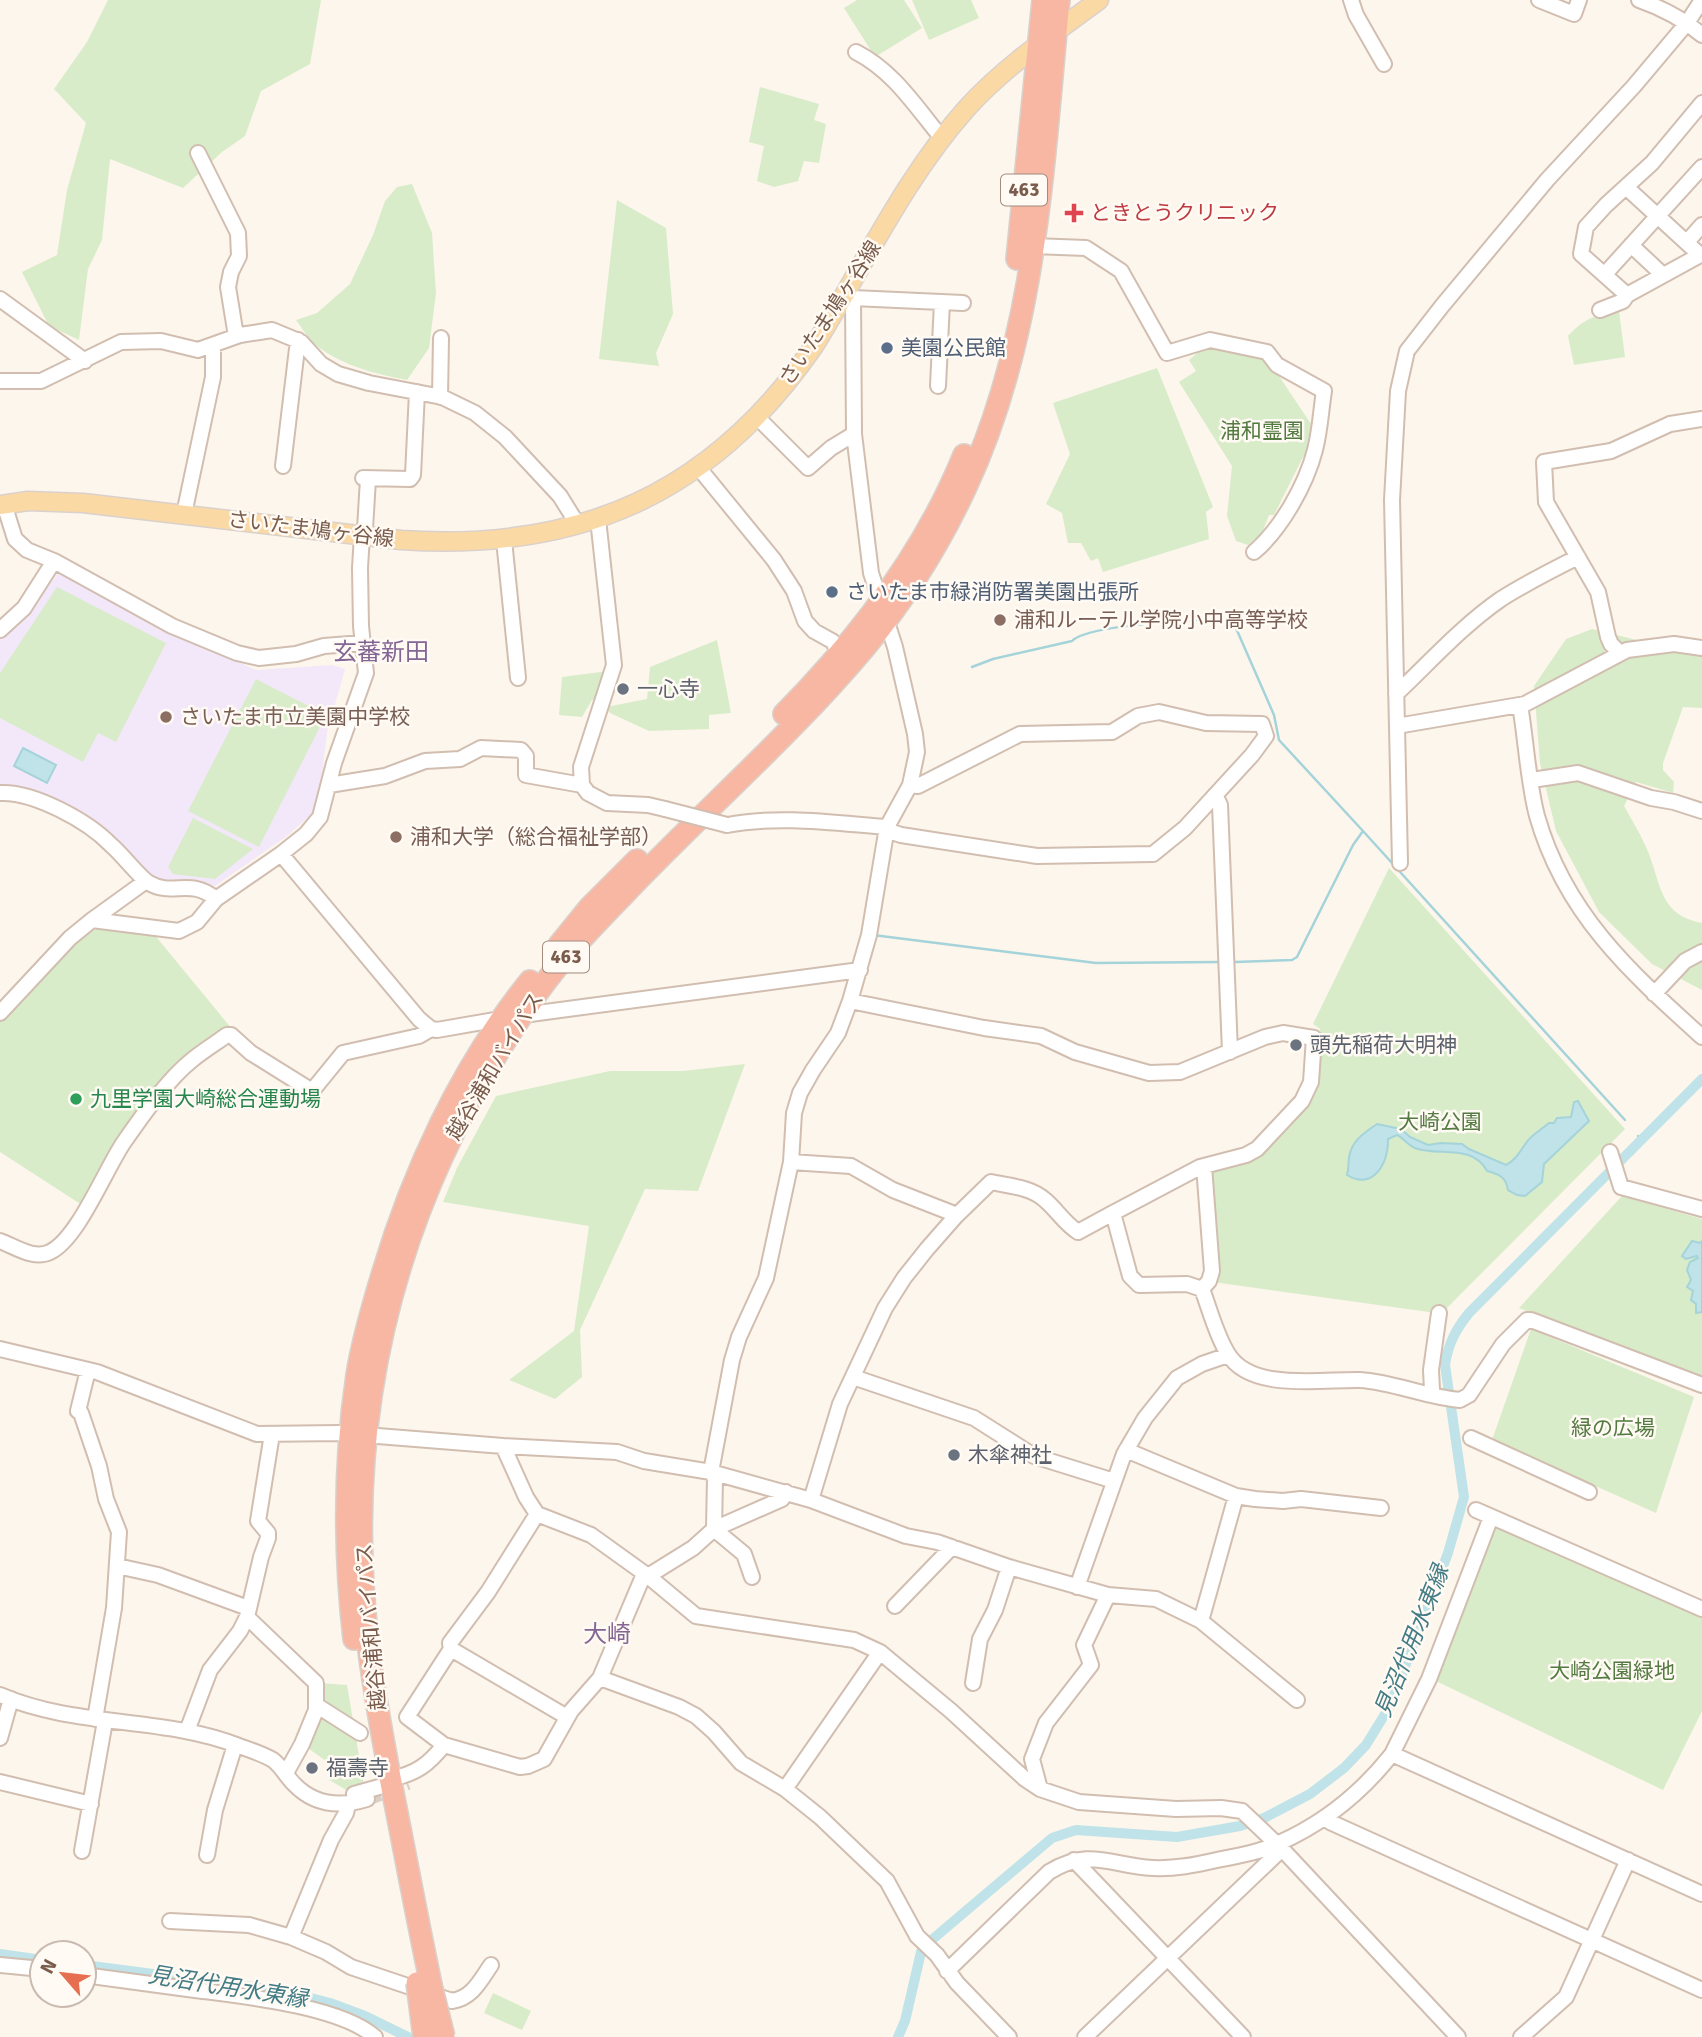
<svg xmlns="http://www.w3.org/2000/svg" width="1702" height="2037" font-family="Signika,'Noto Sans JP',sans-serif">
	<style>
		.education { fill: #f3e8fa }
		.green { fill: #d8ecc9 }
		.water { fill: #bfe3e8; stroke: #a5d3da; stroke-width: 2 }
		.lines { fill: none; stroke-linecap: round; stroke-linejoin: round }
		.stream { stroke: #a5d3da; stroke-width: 2.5 }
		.canal { stroke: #bfe3e8; stroke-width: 10 }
		.minor-tunnel { stroke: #dcd0c4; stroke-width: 14; stroke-dasharray: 14 7; stroke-linecap: butt }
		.minor-casing { stroke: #d1beb0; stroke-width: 18 }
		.major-casing { stroke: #dad1cd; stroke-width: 21 }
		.highway-casing { stroke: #dad1cd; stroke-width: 24 }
		.minor { stroke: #fff; stroke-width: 14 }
		.major { stroke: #fbd9a5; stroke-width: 18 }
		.highway { stroke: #f7b7a3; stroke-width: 21 }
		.minor-bridge-casing { stroke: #d1beb0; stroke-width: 18; stroke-linecap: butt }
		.highway-bridge-casing { stroke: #dad1cd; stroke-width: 24; stroke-linecap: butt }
		.minor-bridge { stroke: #fff; stroke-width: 14 }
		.highway-bridge { stroke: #f7b7a3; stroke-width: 21 }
		.health-dot { fill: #e0444e; stroke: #fffaf3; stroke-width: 2.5 }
		.service-dot { fill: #5c6f8a; stroke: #fffaf3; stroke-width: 2.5 }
		.education-dot { fill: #8d6e63; stroke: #fffaf3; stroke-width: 2.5 }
		.worship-dot { fill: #6b7280; stroke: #fffaf3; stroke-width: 2.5 }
		.leisure-dot { fill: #2e9e5b; stroke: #fffaf3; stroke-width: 2.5 }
		.labels { text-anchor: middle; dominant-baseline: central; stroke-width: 5; stroke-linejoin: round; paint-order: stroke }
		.shield { fill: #fffaf3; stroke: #a28b7f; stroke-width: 2 }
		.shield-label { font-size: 19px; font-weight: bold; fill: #7a5c4d }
		.health-label { font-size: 21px; fill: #be3a42; stroke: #fffaf3; text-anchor: start }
		.street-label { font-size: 21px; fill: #7a5c4d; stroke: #fffaf3 }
		.service-label { font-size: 21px; fill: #4e5e75; stroke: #fffaf3; text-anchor: start }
		.park-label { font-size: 21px; fill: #537a41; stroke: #fffaf3 }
		.education-label { font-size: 21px; fill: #785e54; stroke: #fffaf3; text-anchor: start }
		.worship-label { font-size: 21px; fill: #5b616d; stroke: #fffaf3; text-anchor: start }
		.leisure-label { font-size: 21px; fill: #27864d; stroke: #fffaf3; text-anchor: start }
		.water-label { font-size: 23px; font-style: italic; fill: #437c86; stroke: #fffaf3 }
		.quarter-label { font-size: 24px; fill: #846695; stroke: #fffaf3 }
	</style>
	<rect width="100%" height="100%" fill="#fdf6ec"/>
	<path class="education" d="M58 573 172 631 256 670 332 665 345 669 327 733 319 799 311 815 287 836 215 886 159 884 110 838 0 789V639L30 611Z"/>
	<path class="green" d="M108 0H321L310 64 261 91 245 136 222 152 183 188 110 159 102 240 88 269 79 340 49 326 22 272 57 255 67 190 86 123 54 89 87 42Z
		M857 0H904L922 28 875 57 844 8Z
		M912 0H971L979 18 929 40Z
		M760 87 819 104 814 120 826 124 819 163 804 161 798 181 774 187 757 181 764 146 749 142Z
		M412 184 432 233 436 293 429 348 407 380C376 374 343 366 317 346 309 340 302 328 296 320L317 313 350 284 373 235 385 201 397 187Z
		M617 200 666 228 673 314 656 353 659 366 599 359Z
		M1619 311 1625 357 1574 365 1568 336C1583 319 1597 314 1619 311Z
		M1208 344 1265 355 1311 424 1306 451 1274 515H1269L1262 533 1248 545 1236 541 1227 516 1232 466 1179 382 1196 371 1189 360Z
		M1157 368 1213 507 1206 512 1209 539 1103 572 1098 558 1091 561 1081 543H1068L1062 513 1046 504 1070 454 1053 403Z
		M57 587 166 643 116 742 98 733 83 762 0 718V673Z
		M1592 629 1702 656V708L1683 707 1663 763V770L1674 782 1673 793 1636 782 1624 806C1631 819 1639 831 1645 845 1662 880 1656 914 1702 923V990L1652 964 1599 912 1556 831 1540 763 1534 686 1566 639Z
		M717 640 731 713 709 715V729L649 731 610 713 606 707 647 699 650 667Z
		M609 671 601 700H592L582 717 559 715 562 677Z
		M256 679 326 715 259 847 188 811Z
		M193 818 253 849 215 879 173 874 168 867Z
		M1389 868 1625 1129 1443 1312 1436 1313 1213 1282 1211 1168 1248 1157 1313 1083 1320 1029 1313 1024Z
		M104 927 153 933 232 1029 187 1055 82 1205 0 1152V1021L31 985 85 933Z
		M745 1064 698 1191 645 1189 580 1330 582 1377 555 1399 509 1380 574 1331 589 1226 443 1202 457 1168 496 1096 610 1071H683Z
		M1622 1196 1702 1219V1378L1519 1308Z
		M1531 1329 1694 1397 1656 1513 1492 1440Z
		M1497 1525 1702 1618V1711L1663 1790 1436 1681Z
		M320 1683 347 1685 364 1785 346 1790 328 1779 333 1766 305 1746Z
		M493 1993 531 2011 522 2030 484 2013Z"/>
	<path class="water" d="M23 748 56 765 47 783 14 766Z
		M1578 1101 1589 1121 1544 1164 1542 1182 1525 1196 1517 1195 1508 1190C1506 1177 1499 1174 1487 1171 1472 1143 1438 1157 1415 1148 1407 1145 1404 1138 1397 1135L1388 1139C1389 1162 1374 1191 1347 1175 1349 1169 1348 1164 1349 1158 1351 1141 1364 1133 1377 1124L1401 1129 1410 1137 1428 1145 1441 1143 1462 1144 1469 1149 1506 1165C1516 1160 1520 1151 1526 1143 1531 1135 1542 1129 1549 1123H1554L1557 1118 1571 1117 1574 1102Z
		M1692 1241 1700 1243 1702 1241V1312L1696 1313V1304L1691 1300 1693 1291 1687 1287 1691 1280 1687 1270 1690 1262 1698 1258 1697 1256 1686 1259 1682 1256Z"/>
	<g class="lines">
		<path class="stream" d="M972 667 993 659 1072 641C1088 624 1204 619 1232 619L1274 715 1279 740 1363 831
			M873 935 1096 963 1221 962
			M1235 962 1292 960 1297 957 1353 845 1363 831 1625 1120
			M1638 1136 1641 1140"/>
		<path class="canal" d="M0 1954 42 1960
			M84 1965 284 1991 330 2003 365 2016 408 2037
			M898 2037 905 2021 921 1952 934 1938 1052 1838 1076 1830 1177 1837 1240 1826 1264 1818 1310 1794 1344 1768 1366 1745 1390 1706 1448 1553 1464 1497 1445 1365C1448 1344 1456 1329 1469 1313L1702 1079"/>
		<path class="minor-tunnel" d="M367 1799 408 1783"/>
		<g class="minor-casing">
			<path id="minor" d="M1351 0 1356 15 1384 64
				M1539 0 1574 14 1579 0
				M1639 0C1662 8 1683 19 1702 35
				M856 52C891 70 912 101 936 131L943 136
				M198 153 238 233 239 256 231 272 228 287 236 336
				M1627 188 1700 255
				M1687 242 1702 225
				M1631 245 1663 275
				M1033 246 1086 248 1121 271 1167 353 1210 340 1267 352 1277 365 1324 391C1321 410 1320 431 1315 450 1306 485 1281 529 1254 552
				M1605 274 1702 167
				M847 294 853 298 963 303
				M1627 295 1581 254 1586 227 1606 205 1652 163 1702 103
				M0 299 85 361
				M1600 310 1623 301 1627 295 1702 254
				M0 381H41L121 342 161 341 198 350 240 335 272 330 301 342 321 364 338 374 369 383 442 397 475 413 505 437 560 496 578 525
				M938 386 942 302
				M440 397 441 338
				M757 417 808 468 831 448 854 434
				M283 466 298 340
				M698 467 774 560 794 591 805 621 814 631 832 641 841 653
				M363 478 410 479 413 475 417 392
				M4 504 15 539 27 550 54 561 172 626 237 653 259 658 296 654 324 646 363 643
				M184 514 213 377V346
				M598 519 614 665 581 767 582 785 588 793 607 803 648 805 665 809
				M504 540 518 678
				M0 630 24 608 54 561
				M1620 653 1611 644 1608 637 1598 592 1546 502 1544 462 1611 451 1670 424 1702 419
				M1396 694C1430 662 1462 626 1501 599 1526 583 1552 570 1578 557
				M1520 705C1526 740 1528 782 1537 816 1565 914 1630 972 1702 1037
				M1397 726 1525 704 1627 650 1674 644 1702 648
				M1532 780 1578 773 1651 798 1674 802 1702 811
				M329 785 385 776 425 761 460 759 481 748 521 750 526 756V775L582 785
				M0 793C33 791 88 821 111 845 122 854 139 877 149 883 173 897 190 877 216 899
				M1215 795 1220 805 1230 1052
				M727 825C779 815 834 823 887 827
				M886 830 901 835 1037 856 1153 854 1185 828 1252 755 1266 736 1262 724 1206 723 1159 712 1138 716 1112 732 1020 734 918 786 910 785
				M281 854 419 1019 431 1029 437 1030 523 1015 860 970
				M1400 863 1392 500 1398 391 1407 351 1442 306 1547 180 1634 86 1687 23 1702 0
				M92 920 146 881
				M1654 994 1685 961 1702 952
				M850 1001 984 1028 1041 1036 1075 1052 1149 1073 1180 1072 1265 1037 1283 1033 1314 1038 1311 1082 1302 1101 1257 1149 1246 1155 1200 1167 1113 1213
				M0 1013 70 938 92 920 179 931 197 922 216 899 281 854 306 834 320 817 334 763 366 673 361 626 360 568 362 535 365 529 368 479
				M1610 1152 1621 1187 1702 1209
				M791 1162 851 1166 893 1190 957 1215
				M0 1241C16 1247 34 1260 50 1252 78 1239 106 1168 124 1142 142 1116 168 1079 192 1060 203 1051 216 1043 227 1035H231L251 1053 312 1091 343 1053 419 1036 431 1029
				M1202 1289 1209 1281 1212 1271 1204 1166
				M0 1349 97 1372 257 1434 340 1433 503 1446 526 1497 537 1514 591 1535 648 1576 696 1616 854 1640 880 1652 951 1711 1025 1779 1040 1789 1079 1802 1176 1809 1221 1808 1242 1811 1282 1849 1458 2037
				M88 1370 78 1411 81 1413 99 1466 106 1499 119 1532 114 1608 95 1719
				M853 1377 974 1418 1034 1456 1114 1481
				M1432 1390 1431 1370 1439 1313
				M1471 1438 1589 1492
				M503 1446 617 1452 644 1461 711 1472 811 1500 906 1536 937 1542 1009 1567 1108 1595 1084 1645 1091 1665 1046 1723 1032 1759 1040 1789
				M1126 1450 1236 1496 1255 1499 1283 1501 1301 1499 1381 1508
				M811 1500 840 1404 885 1308 904 1278 927 1249 956 1216 991 1182C1009 1186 1031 1187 1045 1200 1057 1210 1064 1223 1078 1232L1113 1213 1130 1276 1139 1285 1187 1284 1202 1289C1210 1310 1216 1335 1228 1354 1251 1392 1322 1379 1360 1380 1393 1382 1426 1397 1460 1400L1469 1395 1503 1344 1527 1320H1531L1702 1385
				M1476 1510 1702 1609
				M117 1566 158 1575 248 1608
				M648 1576 693 1548 714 1529 715 1478 711 1472 732 1360 739 1337 766 1278 791 1162 794 1113 800 1093 813 1070 838 1033 850 1001 869 935 887 827 910 785 917 752 915 734 895 647 871 573 854 434 853 298
				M752 1577 744 1554 714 1529 782 1499 786 1492
				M1077 1587 1124 1454 1145 1418 1177 1378 1202 1364 1228 1355
				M1108 1595 1156 1599 1201 1621 1297 1700
				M895 1606 952 1547
				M247 1617 316 1683V1710L302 1744 286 1773
				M1201 1621 1236 1496
				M451 1649 450 1643 488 1592 537 1514
				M600 1678 679 1707 696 1716 714 1732 741 1763 785 1789 820 1817 887 1881 917 1936 937 1955 957 1983 1009 2037
				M973 1683 980 1639 995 1610 1009 1567
				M0 1695C76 1728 162 1716 239 1746 250 1750 263 1754 273 1760 282 1767 286 1776 294 1784 315 1806 341 1807 367 1799
				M316 1705 360 1733
				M567 1717 451 1649 407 1717 444 1745 451 1747 520 1767 528 1766 544 1759 571 1711 600 1678 644 1574
				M187 1731 210 1670 240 1631 247 1617 261 1557 268 1538V1533L258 1521 272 1434
				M0 1738 11 1699
				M1392 1754 1429 1679 1491 1517
				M391 1779C417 1773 428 1765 444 1745
				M0 1782 91 1804
				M785 1789 880 1652
				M354 1794 379 1787
				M1325 1817 1330 1822 1702 1990
				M82 1851 105 1721
				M207 1855 215 1810 235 1745
				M1074 1860 1243 2037
				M170 1921 249 1925 291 1937 326 1952 351 1967 452 2001C472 1998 480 1981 491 1965
				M291 1937 331 1840 346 1813 348 1805
				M0 1965 42 1969
				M947 1971 1049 1872C1090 1847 1111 1866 1153 1868 1175 1869 1195 1865 1217 1860 1237 1856 1261 1852 1279 1843 1324 1823 1362 1792 1392 1754L1702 1894
				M84 1975C121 1980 158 1985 195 1990 242 1996 340 2006 375 2037
				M1085 2037 1282 1849
				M1521 2037 1566 1997 1628 1860"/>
		</g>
		<g class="major-casing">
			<path id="major" d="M0 505 28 501 83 503 401 540C579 552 712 494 814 346 863 267 905 177 967 108 1005 66 1053 34 1099 0"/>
		</g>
		<g class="highway-casing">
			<path id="highway" d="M1017 259 1043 0
				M784 714C858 639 924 554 964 455
				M559 945 589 908 637 860
				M354 1639C344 1551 344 1462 357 1375 362 1343 371 1312 380 1282 411 1175 460 1068 530 981
				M432 1989C418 1924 406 1858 393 1793 384 1746 375 1699 369 1651 339 1410 398 1189 538 992 566 953 601 918 634 884 710 805 796 730 866 646 905 599 940 543 966 487 1037 335 1043 164 1059 0"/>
		</g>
		<use href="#minor" class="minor"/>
		<use href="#major" class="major"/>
		<use href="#highway" class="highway"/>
		<g class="minor-bridge-casing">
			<path id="minor-bridge" d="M665 809 727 825"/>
		</g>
		<g class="highway-bridge-casing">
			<path id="highway-bridge" d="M417 1983 424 2037
				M432 1989 444 2037"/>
		</g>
		<use href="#minor-bridge" class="minor-bridge"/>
		<use href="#highway-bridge" class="highway-bridge"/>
	</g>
	<path class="health-dot" d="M1070.5 202.5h7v7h7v7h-7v7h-7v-7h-7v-7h7z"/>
	<g class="service-dot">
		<circle cx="887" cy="348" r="7"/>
		<circle cx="832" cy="592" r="7"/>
	</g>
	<g class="education-dot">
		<circle cx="1000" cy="620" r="7"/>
		<circle cx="166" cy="717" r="7"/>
		<circle cx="396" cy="837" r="7"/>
	</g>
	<g class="worship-dot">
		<circle cx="623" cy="689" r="7"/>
		<circle cx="1296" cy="1045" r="7"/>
		<circle cx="954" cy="1455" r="7"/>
		<circle cx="312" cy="1768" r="7"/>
	</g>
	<circle class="leisure-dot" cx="76" cy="1099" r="7"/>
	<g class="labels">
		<g class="shield">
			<rect x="1001" y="174.5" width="46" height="31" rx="5"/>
			<rect x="543" y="941.5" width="46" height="31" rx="5"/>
		</g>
		<g class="shield-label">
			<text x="1024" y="190">463</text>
			<text x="566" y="957">463</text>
		</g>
		<g class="health-label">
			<text x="1090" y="213">ときとうクリニック</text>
		</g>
		<g class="street-label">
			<text transform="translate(830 313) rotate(-57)">さいたま鳩ヶ谷線</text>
			<text transform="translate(311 529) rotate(7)">さいたま鳩ヶ谷線</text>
			<text transform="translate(495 1066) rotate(-59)">越谷浦和バイパス</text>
			<text transform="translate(371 1627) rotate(-95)">越谷浦和バイパス</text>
		</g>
		<g class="service-label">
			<text x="901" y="348">美園公民館</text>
			<text x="846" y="592">さいたま市緑消防署美園出張所</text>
		</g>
		<g class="park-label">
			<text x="1262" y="431">浦和霊園</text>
			<text x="1440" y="1122">大崎公園</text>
			<text x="1613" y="1428">緑の広場</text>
			<text x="1612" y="1671">大崎公園緑地</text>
		</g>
		<g class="education-label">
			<text x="1014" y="620">浦和ルーテル学院小中高等学校</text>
			<text x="180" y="717">さいたま市立美園中学校</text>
			<text x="410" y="837">浦和大学（総合福祉学部）</text>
		</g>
		<g class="worship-label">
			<text x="637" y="689">一心寺</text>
			<text x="1310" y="1045">頭先稲荷大明神</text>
			<text x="968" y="1455">木傘神社</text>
			<text x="326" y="1768">福壽寺</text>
		</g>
		<g class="leisure-label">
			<text x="90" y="1099">九里学園大崎総合運動場</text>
		</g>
		<g class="water-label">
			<text transform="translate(1412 1641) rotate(-68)">見沼代用水東縁</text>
			<text transform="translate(228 1987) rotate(9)">見沼代用水東縁</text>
		</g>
		<g class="quarter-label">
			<text x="381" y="652">玄蕃新田</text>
			<text x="607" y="1634">大崎</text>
		</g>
	</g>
	<g transform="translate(63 1974) rotate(298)"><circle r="33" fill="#fffaf3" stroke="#cabbb1" stroke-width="2"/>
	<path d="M0-5L12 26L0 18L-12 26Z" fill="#e76f51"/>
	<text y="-10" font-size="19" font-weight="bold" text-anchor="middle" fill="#7a5c4d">N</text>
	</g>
</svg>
